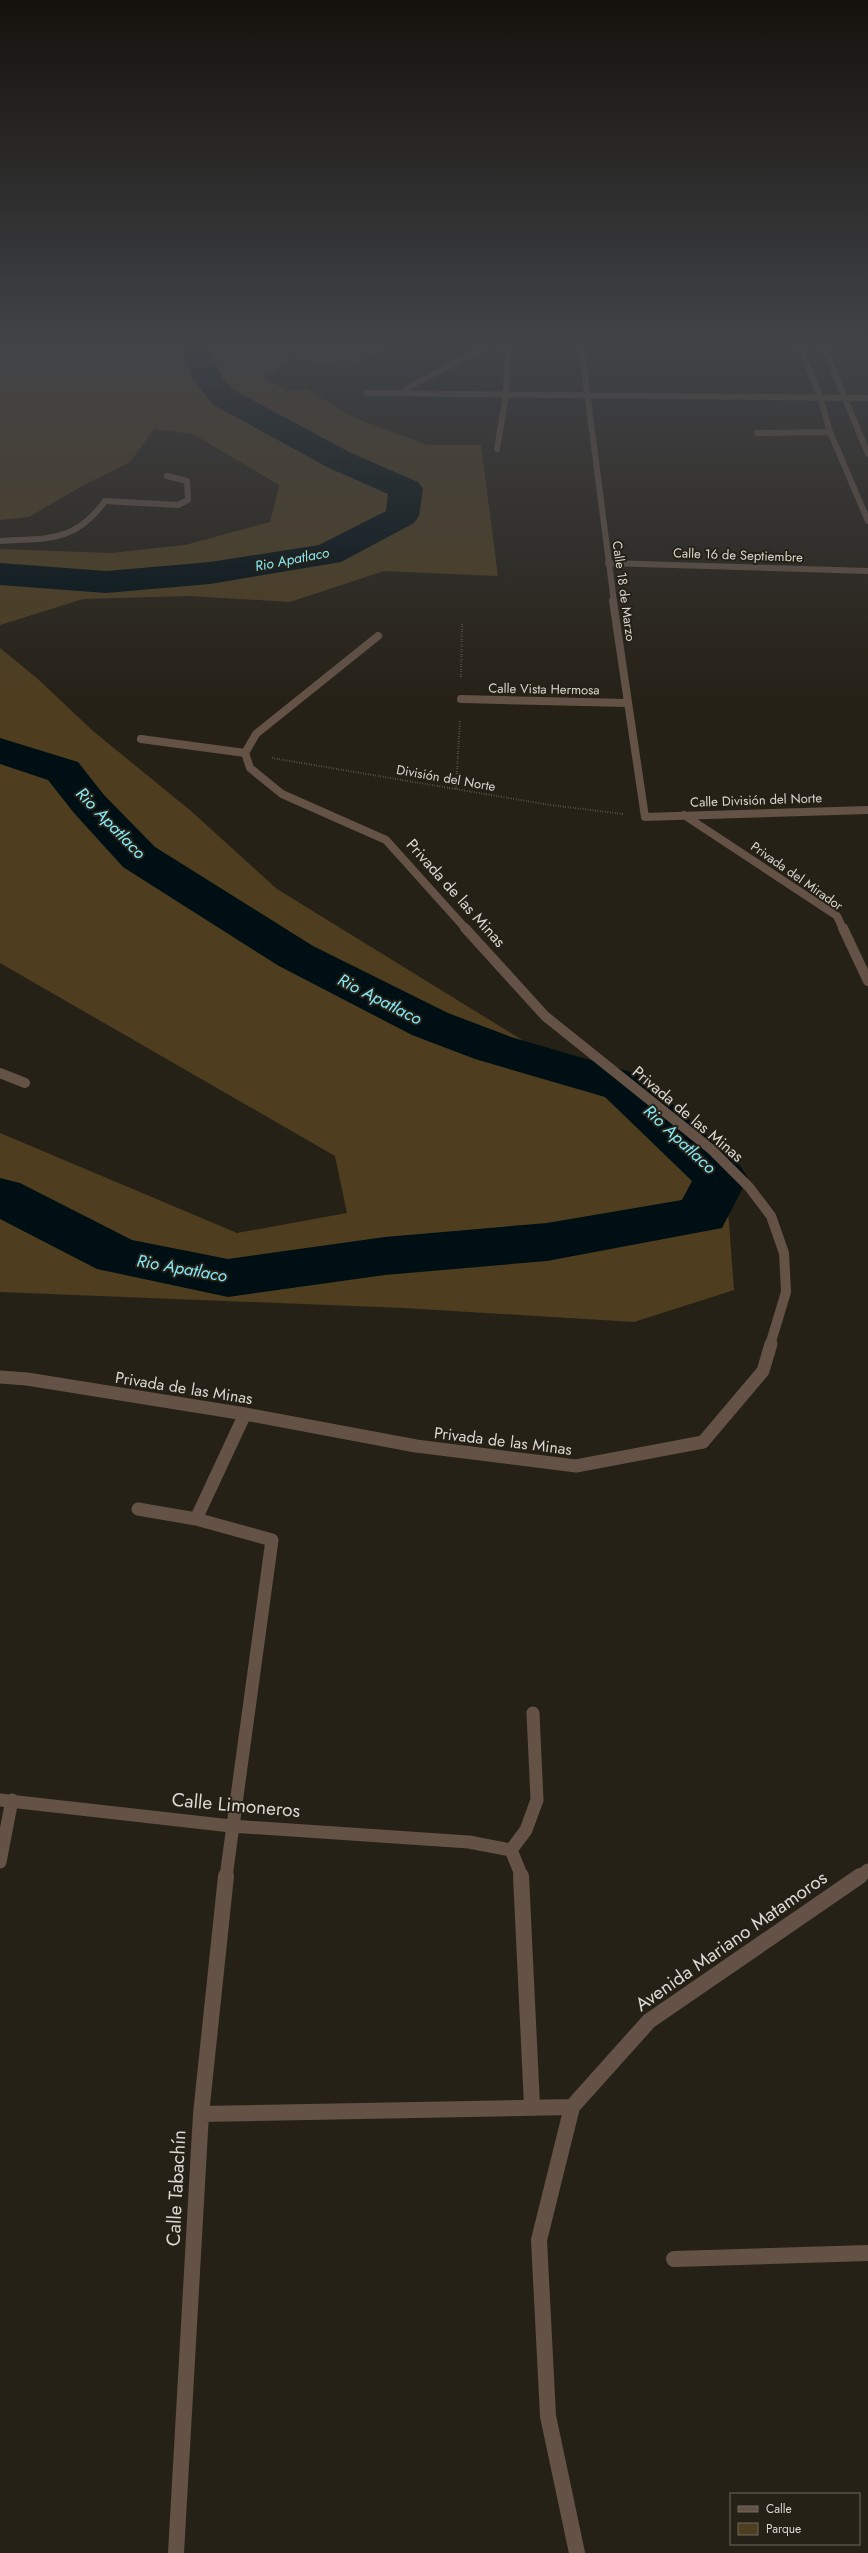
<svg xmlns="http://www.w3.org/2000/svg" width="868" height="2553" font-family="Jost,sans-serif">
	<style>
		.green { fill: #4e3e1f }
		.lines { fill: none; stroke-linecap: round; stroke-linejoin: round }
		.river { fill: #000f13; fill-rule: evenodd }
		.path { stroke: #7a766e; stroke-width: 2; stroke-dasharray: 0.5 2; stroke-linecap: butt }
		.service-far1 { stroke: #635245; stroke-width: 8 }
		.service { stroke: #635245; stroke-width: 10 }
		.minor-far4 { stroke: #635245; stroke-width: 6 }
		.minor-far3 { stroke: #635245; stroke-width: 8 }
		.minor-far2 { stroke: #635245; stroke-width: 10 }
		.minor-far1 { stroke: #635245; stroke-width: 13 }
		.minor { stroke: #635245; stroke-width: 16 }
		.labels { text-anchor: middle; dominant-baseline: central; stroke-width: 4; stroke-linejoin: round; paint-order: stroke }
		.far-street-label { font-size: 13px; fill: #dbd8d2; stroke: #262117 }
		.far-water-label { font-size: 14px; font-style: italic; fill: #83eafb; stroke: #262117 }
		.street-label { font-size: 16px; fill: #dbd8d2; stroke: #262117 }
		.water-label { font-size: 17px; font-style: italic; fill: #83eafb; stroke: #262117 }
		.near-street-label { font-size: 19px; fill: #dbd8d2; stroke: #262117 }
	</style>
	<rect width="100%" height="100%" fill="#262117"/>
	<path class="green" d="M0 345H388L348 368 292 358 265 378 287 391 306 389 355 418 428 445H481L498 576 384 571 290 602 189 596 83 599 0 625V549L111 553 185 545 270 522 279 485 193 434 154 429 130 462 82 486 29 517 0 520Z
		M0 648 39 680 93 731 191 811 277 889 527 1043 626 1109 728 1210 734 1290 634 1322 404 1308 0 1292V1133L237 1233 347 1213 335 1156 0 963Z"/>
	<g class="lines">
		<path class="river" d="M179 345H207L223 379 234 390 351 453 418 482 423 489 419 516 414 523 341 562 210 584 106 593 0 585V563L106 571 210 562 319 545 386 511 388 494 327 467 212 404 193 379Z
			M0 738 78 762 104 795 155 847 313 946 448 1013 511 1037 641 1075 740 1166 748 1178 722 1228 547 1261 385 1275 228 1297 97 1269 0 1219V1178L20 1183 132 1240 228 1259 385 1237 547 1223 682 1200 692 1181 605 1097 475 1059 412 1035 279 966 123 867 74 813 48 780 0 764Z"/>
		<path class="path" d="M461 677 462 624
			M272 758 550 805 623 814
			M456 789 460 720"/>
		<path class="service-far1" d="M141 739 245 753
			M684 815 837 916 843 929"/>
		<path class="service" d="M843 928 868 981"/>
		<path class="minor-far4" d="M581 345 614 602
			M800 345 820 397 830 432 868 521
			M823 345 868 454
			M367 393 868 398
			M404 393 407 388 459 361 498 345
			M757 433 830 432
			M497 449 506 395 508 345
			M0 541C47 538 75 543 105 501L178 505 188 500 187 481 167 476
			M608 563 868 571"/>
		<path class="minor-far3" d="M613 601 645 817 868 810
			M378 636 256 734 245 753 250 768 282 794 386 840 466 929
			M461 699 627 703"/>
		<path class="minor-far2" d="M465 928 545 1016 711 1149 749 1187 771 1216 784 1253 786 1292 770 1345
			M0 1073 25 1083"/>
		<path class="minor-far1" d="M0 1377 27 1379 245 1414 416 1446 576 1466 703 1442 763 1371 771 1344
			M138 1509 196 1519 272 1540 226 1877
			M196 1519 245 1414
			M0 1800 231 1826 469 1842 511 1850 522 1877
			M511 1850 526 1830 537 1800 533 1713
			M0 1862 12 1800
			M859 1877 868 1870"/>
		<path class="minor" d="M521 1876 532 2106
			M201 2114 572 2107
			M674 2259 868 2253
			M176 2553 201 2114 226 1876
			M577 2553 548 2416 539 2240 572 2107 649 2021 860 1876"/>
	</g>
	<linearGradient id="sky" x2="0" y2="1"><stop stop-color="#15120d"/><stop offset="0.49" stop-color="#414347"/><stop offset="1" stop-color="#414347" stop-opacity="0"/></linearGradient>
	<rect width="868" height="702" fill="url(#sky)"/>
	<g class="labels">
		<g class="far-street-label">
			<text transform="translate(738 555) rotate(2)">Calle 16 de Septiembre</text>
			<text transform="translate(624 591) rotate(82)">Calle 18 de Marzo</text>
			<text transform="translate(544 689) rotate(1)">Calle Vista Hermosa</text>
			<text transform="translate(446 778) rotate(10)">División del Norte</text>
			<text transform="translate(756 800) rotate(-2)">Calle División del Norte</text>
			<text transform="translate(797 876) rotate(35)">Privada del Mirador</text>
		</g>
		<g class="far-water-label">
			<text transform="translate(292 559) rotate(-11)">Rio Apatlaco</text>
		</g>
		<g class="street-label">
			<text transform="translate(456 893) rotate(48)">Privada de las Minas</text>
			<text transform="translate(688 1114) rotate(40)">Privada de las Minas</text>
			<text transform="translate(184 1388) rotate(9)">Privada de las Minas</text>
			<text transform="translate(503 1441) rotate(7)">Privada de las Minas</text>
		</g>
		<g class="water-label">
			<text transform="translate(111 823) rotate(46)">Rio Apatlaco</text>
			<text transform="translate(380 999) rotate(27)">Rio Apatlaco</text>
			<text transform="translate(680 1139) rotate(43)">Rio Apatlaco</text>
			<text transform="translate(182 1268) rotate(10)">Rio Apatlaco</text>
		</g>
		<g class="near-street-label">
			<text transform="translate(236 1805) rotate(5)">Calle Limoneros</text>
			<text transform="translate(731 1941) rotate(-35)">Avenida Mariano Matamoros</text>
			<text transform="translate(176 2188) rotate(-87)">Calle Tabachín</text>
		</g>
	</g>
	<rect x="730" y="2493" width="130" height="52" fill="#262117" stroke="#6e6a62"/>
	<rect x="738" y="2506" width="20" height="6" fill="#635245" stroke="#6e6a62"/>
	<text x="766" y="2513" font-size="12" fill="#dbd8d2">Calle</text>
	<rect x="738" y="2523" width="20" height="12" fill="#4e3e1f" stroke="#6e6a62"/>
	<text x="766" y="2533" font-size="12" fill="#dbd8d2">Parque</text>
</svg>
